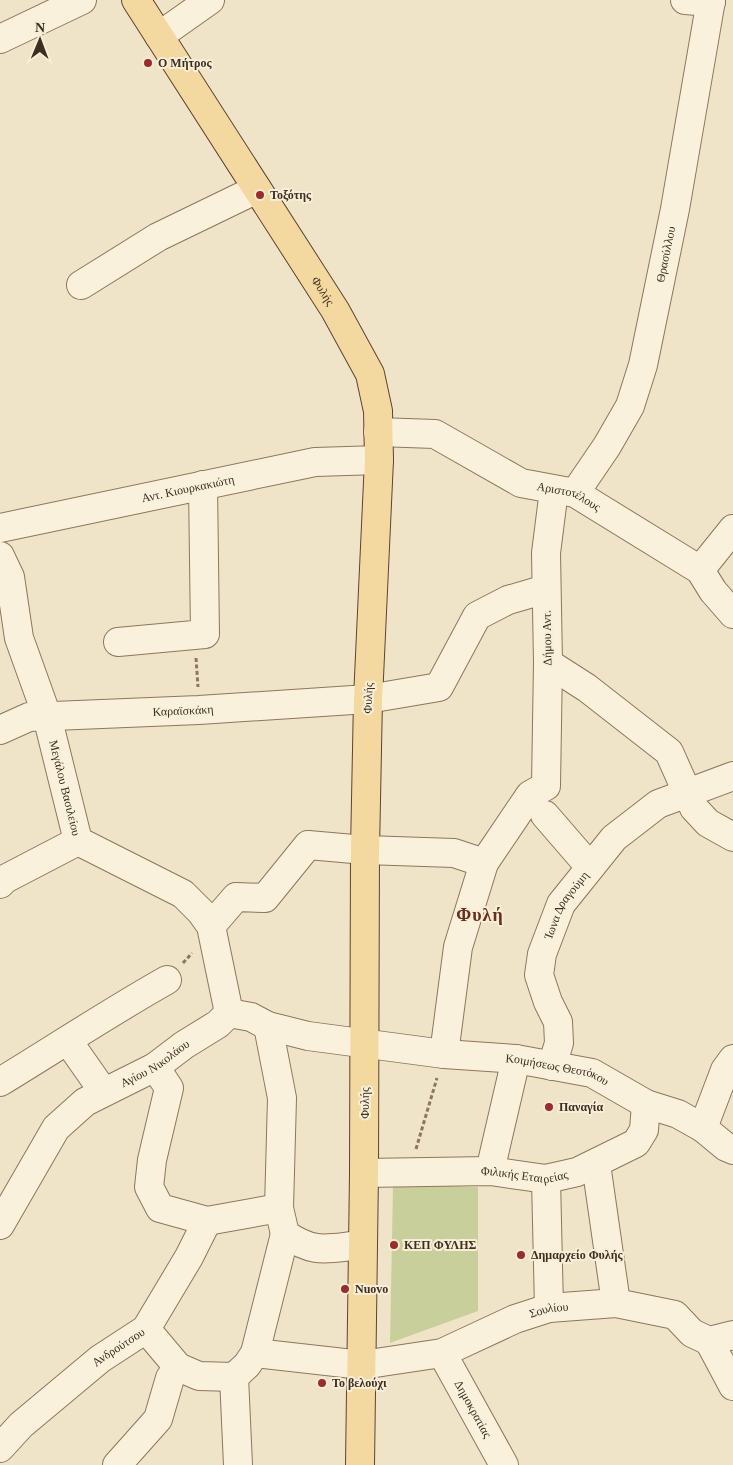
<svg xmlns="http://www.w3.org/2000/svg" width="733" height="1465" font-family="Georgia,serif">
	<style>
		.green { fill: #c9cf9b }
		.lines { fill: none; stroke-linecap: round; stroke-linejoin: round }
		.minor-casing { stroke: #8d765c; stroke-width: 30 }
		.major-casing { stroke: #5b4430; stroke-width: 30 }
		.path { stroke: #8d765c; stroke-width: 3; stroke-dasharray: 4 2.5; stroke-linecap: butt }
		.minor { stroke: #faf1dc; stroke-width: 28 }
		.major { stroke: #f3d9a0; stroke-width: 28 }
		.poi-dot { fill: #9e2a2b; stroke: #f7eed8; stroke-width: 2 }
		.labels { text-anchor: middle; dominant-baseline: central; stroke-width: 4; stroke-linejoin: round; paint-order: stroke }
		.poi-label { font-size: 12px; font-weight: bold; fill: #3d2e20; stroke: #f7eed8; text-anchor: start }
		.street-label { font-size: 12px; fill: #3d2e20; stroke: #f7eed8 }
		.district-label { font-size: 18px; font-weight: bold; letter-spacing: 1px; fill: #6b2e1e; stroke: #f7eed8 }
	</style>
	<rect width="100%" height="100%" fill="#f0e4c8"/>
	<path class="green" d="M393 1185 478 1187V1311L390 1343Z"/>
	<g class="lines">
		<g class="minor-casing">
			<g id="minor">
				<path d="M685 0 711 2"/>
				<path d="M159 36 210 0"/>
				<path d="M0 39 82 0"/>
				<path d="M81 285 158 237 257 189"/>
				<path id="s1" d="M378 432 435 434 521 483 575 493 700 570 713 591 733 614"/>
				<path id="s2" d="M575 493 607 446 630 406 643 365 675 209 711 0"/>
				<path id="s3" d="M0 528 315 462 379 460"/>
				<path id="s4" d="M0 556 10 577 19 638 47 716 78 841 183 894 201 912 211 926 229 1013"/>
				<path d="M700 570 733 529"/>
				<path d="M118 642 205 634 203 485"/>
				<path d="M548 663 587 688 669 752 694 808 708 823 733 837"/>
				<path id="s5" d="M0 730 29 717 199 710 368 699 439 687 477 616 508 600 546 589"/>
				<path d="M545 815 590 867"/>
				<path d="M0 884 5 879 78 841"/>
				<path d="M211 926 236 897 265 898 308 845 365 850 454 853 484 863"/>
				<path d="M268 1026 282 1098 279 1208 285 1234C316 1255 327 1248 362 1245"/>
				<path d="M68 1041 103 1091"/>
				<path d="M444 1054 458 947 484 863 530 795 546 786 548 663 546 553 554 490"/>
				<path id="s6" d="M552 1066 559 1043 558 1022 548 1002 539 975 542 954 561 904 614 838 658 804 733 776"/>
				<path d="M155 1067 169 1088 152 1160 149 1187 160 1208 207 1221 279 1208"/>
				<path d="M0 1082C56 1048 110 1012 167 980"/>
				<path d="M703 1128 725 1070 733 1059"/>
				<path d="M596 1164 616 1303"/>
				<path d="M490 1171 516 1059"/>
				<path id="s7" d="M364 1173 490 1171 546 1179 577 1172 636 1143 644 1130 646 1104"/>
				<path d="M546 1179 549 1308"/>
				<path id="s8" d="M0 1225 56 1128 85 1102 155 1067 184 1045 218 1024 229 1013 251 1017 268 1026 308 1036 444 1054 516 1059 592 1073 646 1104 678 1114 703 1128 726 1147 733 1150"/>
				<path id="s9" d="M146 1329 178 1367 199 1376 234 1377 247 1365 255 1353 362 1365 442 1353 515 1319 549 1308 616 1303 675 1315 692 1333 709 1341 733 1335"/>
				<path d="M709 1341 733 1386"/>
				<path d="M255 1353 285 1234"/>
				<path id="s10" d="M442 1353 504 1465"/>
				<path d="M234 1377 238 1465"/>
				<path id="s11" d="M0 1448 21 1425 100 1359 146 1329 189 1257 207 1221"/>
				<path d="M117 1465 158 1419 170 1378 178 1367"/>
			</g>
		</g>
		<g class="major-casing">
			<g id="major">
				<path id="s12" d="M136 0 335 310 370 374 378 411 379 460 368 699 365 850 364 1173 360 1465"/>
			</g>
		</g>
		<path class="path" d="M196 658 198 687
			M183 963 192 953
			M416 1149 437 1078"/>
		<use href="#minor" class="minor"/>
		<use href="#major" class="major"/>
	</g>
	<g class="poi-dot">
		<circle cx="148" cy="63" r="5"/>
		<circle cx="260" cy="195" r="5"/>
		<circle cx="549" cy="1107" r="5"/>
		<circle cx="394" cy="1245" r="5"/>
		<circle cx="521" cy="1255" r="5"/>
		<circle cx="345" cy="1289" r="5"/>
		<circle cx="322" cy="1383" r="5"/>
	</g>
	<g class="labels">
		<g class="poi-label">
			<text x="158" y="63">Ο Μήτρος</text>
			<text x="270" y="195">Τοξότης</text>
			<text x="559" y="1107">Παναγία</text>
			<text x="404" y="1245">ΚΕΠ ΦΥΛΗΣ</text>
			<text x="531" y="1255">Δημαρχείο Φυλής</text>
			<text x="355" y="1289">Nuovo</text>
			<text x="332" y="1383">Το βελούχι</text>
		</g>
		<g class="street-label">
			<text stroke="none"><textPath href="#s2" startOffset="259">Θρασύλλου</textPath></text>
			<text stroke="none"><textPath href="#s12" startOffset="346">Φυλής</textPath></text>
			<text stroke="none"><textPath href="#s3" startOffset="192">Αντ. Κιουρκακιώτη</textPath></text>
			<text stroke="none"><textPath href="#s1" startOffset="206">Αριστοτέλους</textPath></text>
			<text transform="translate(547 638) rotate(-91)">Δήμου Αντ.</text>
			<text transform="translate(368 698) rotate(-88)">Φυλής</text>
			<text stroke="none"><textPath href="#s5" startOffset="186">Καραϊσκάκη</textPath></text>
			<text stroke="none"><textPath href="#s4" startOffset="242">Μεγάλου Βασιλείου</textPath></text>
			<text stroke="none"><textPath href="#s6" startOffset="172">Ίωνα Δραγούμη</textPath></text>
			<text stroke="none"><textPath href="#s8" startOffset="231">Αγίου Νικολάου</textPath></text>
			<text stroke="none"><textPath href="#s8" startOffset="656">Κοιμήσεως Θεοτόκου</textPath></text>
			<text transform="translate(365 1103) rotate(-90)">Φυλής</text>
			<text stroke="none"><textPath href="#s7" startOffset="161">Φιλικής Εταιρείας</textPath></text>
			<text stroke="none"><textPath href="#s9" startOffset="444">Σουλίου</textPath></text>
			<text stroke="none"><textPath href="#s11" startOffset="156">Ανδρούτσου</textPath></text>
			<text stroke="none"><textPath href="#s10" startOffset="64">Δημοκρατίας</textPath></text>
		</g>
		<g class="district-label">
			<text x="480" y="915">Φυλή</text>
		</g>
	</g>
	<g transform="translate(40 40) rotate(1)" stroke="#f7eed8" stroke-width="4" paint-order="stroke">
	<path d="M0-4L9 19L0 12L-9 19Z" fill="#3d2e20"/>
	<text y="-8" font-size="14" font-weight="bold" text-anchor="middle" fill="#3d2e20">N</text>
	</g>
</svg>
